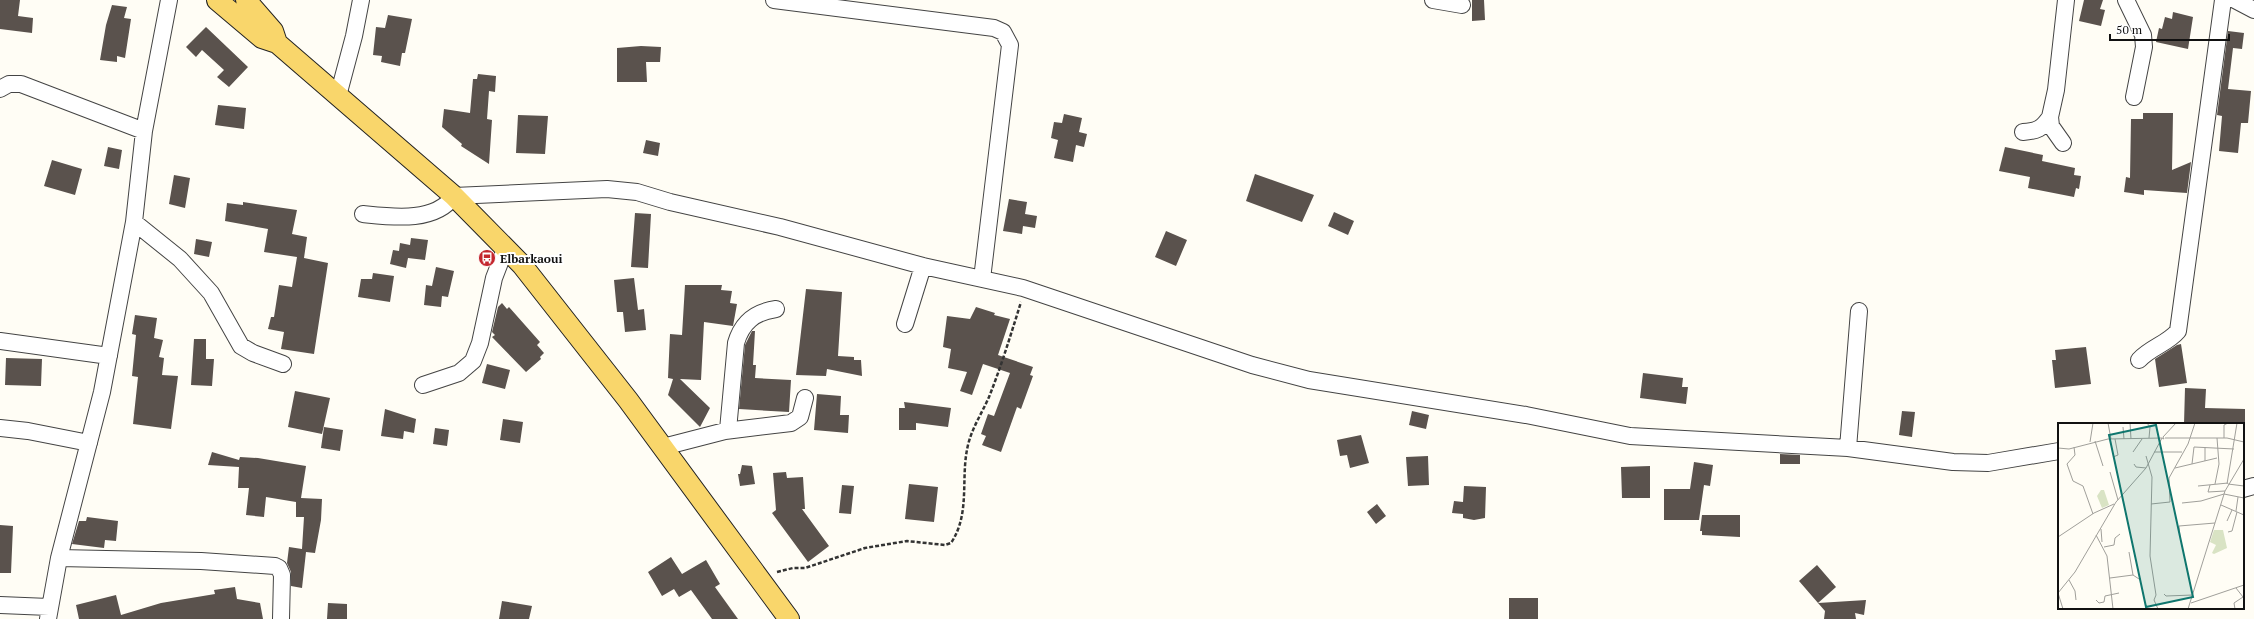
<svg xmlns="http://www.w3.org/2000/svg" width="2254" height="619" font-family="'PT Serif',serif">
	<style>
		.building { fill: #5a524d }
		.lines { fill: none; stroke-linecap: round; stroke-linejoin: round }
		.minor-casing { stroke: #444; stroke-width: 18 }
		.major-casing { stroke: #222; stroke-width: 22 }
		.path { stroke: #333; stroke-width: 2.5; stroke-dasharray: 4 2; stroke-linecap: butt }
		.minor { stroke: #fff; stroke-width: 16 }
		.major { stroke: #f9d66b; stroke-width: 20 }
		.labels { text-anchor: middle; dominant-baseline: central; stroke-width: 4; stroke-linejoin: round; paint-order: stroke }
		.poi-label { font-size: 12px; font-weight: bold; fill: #111; stroke: #fff; text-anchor: start }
		.inset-road { fill: none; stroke: #a09f9a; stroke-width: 1 }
		.view { fill: #0f766e; fill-opacity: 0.15; stroke: #0f766e; stroke-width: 2 }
		.inset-edge { fill: none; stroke: #111; stroke-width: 2 }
	</style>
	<rect width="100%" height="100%" fill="#fffdf5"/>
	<path class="building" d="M0 0H20L18 16 33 18 32 33 0 29Z
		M1472 0H1484L1485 20 1472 21Z
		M2084 0H2103L2100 9 2105 10 2101 26 2079 21Z
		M112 5 127 7 124 18 131 19 125 58 117 56V62L100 60 106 25Z
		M2173 12 2193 17 2188 49 2156 42 2159 28 2162 29 2165 17 2172 19Z
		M388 15 412 19 405 53H402L400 66 381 62 382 56 373 55 376 27 385 28Z
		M206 27 248 67 229 87 217 77 224 70 202 50 196 57 186 47Z
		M2228 31 2244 33 2242 49 2233 48 2228 89 2251 91 2248 123H2241L2238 153 2219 151 2222 116 2217 115Z
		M641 46 661 47 660 62H646L647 82H617V48Z
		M478 74 496 76 495 92 489 91 487 119 492 120 489 164 461 146 462 144 442 127 444 109 470 113 473 79H477Z
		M218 105 246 108 244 129 215 125Z
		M2143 113H2173L2172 170 2191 162 2187 193 2144 190V195L2124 192 2126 177 2130 178 2131 119H2143Z
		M1064 114 1082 118 1079 132 1087 134 1084 147 1076 145 1073 162 1054 158 1058 140 1051 138 1054 122 1062 123Z
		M518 115 548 116 545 154 516 153Z
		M646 140 660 143 658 156 643 153Z
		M108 147 122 150 119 169 104 166Z
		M2005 147 2043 155 2042 161 2075 168 2074 175 2081 176 2079 189 2076 188 2074 197 2028 188 2030 177 1999 171Z
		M52 160 82 169 75 195 44 186Z
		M1255 174 1314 195 1302 222 1246 201Z
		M174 175 190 178 185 208 169 204Z
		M1009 199 1027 202 1025 214 1037 216 1035 228 1023 226 1022 234 1003 231Z
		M243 202 297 210 292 234 307 237 304 258 328 263 314 354 281 349 284 332 268 329 271 317H274L279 285 292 287 297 257 264 252 268 229 225 221 227 203 243 205Z
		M1334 212 1354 221 1348 235 1328 226Z
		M635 213 651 214 648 268 631 267Z
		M1166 231 1187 240 1176 266 1155 257Z
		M411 238 428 240 425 260 408 258 406 268 390 264 393 250 399 251 400 243 410 245Z
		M196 239 212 242 209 257 194 254Z
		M436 267 454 271 448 297 442 296 441 307 424 305 426 285 432 286Z
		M373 273 394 276 390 302 358 297 361 279H372Z
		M634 278 638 310 644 309 646 330 625 332 623 312H617L614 280Z
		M685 285H722L721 290 732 291 730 303 737 304 733 326 704 322 701 380 680 379 710 408 700 427 668 395 673 379 668 378 670 334 682 335Z
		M806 289 842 292 838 356 854 357V360H861L862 376 827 369 826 376 796 375Z
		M502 303 507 309 509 307 540 342 537 345 544 353 540 357 541 359 526 372 492 337 495 335 492 332 498 307Z
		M976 307 995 313 994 315 1010 319 998 355 1033 367 1030 375 1033 376 1021 409 1017 407 1001 452 982 445 986 436 981 434 988 414 994 416 1010 373 983 364 972 395 960 391 967 372 948 368 951 349 943 347 947 316 970 319Z
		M135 315 157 318 154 338 163 340 159 357 164 358 162 375 178 376 171 429 133 424 138 377 132 376 136 335 132 334Z
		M752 331H755L753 365H756L755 378 791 380 789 412 739 409 745 345Z
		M194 339H206V359H214L212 386 191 385Z
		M2181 344 2187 383 2159 387 2155 359 2177 345Z
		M2086 347 2091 384 2055 388 2052 360H2056L2055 350Z
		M6 358 42 359 41 386 5 385Z
		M487 364 510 370 505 389 482 383Z
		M1643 373 1683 378 1682 387H1688L1686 404 1640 398Z
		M2185 388 2206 389 2205 408 2245 409V424H2184Z
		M295 391 330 398 322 434 288 427Z
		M817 394 841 396 840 415H849L848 433 814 430Z
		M904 402 951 408 948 427 916 423V430H899V408H905Z
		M385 409 416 419 414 433 404 431 403 439 381 436Z
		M1412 411 1429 415 1426 429 1409 425Z
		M1902 411 1915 412 1912 437 1899 435Z
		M503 419 523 422 520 443 500 440Z
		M324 427 343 430 340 451 321 448Z
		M435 428 449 430 447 446 433 444Z
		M1361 435 1369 463 1350 468 1347 455 1340 456 1337 440Z
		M212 452 239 460 240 457 258 458 306 466 301 498 322 499 321 520 315 553 306 552 302 588 291 586V572L287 563 289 547 302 549 304 517H296V502L266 497 264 517 246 515 249 488H238L239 467 208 465Z
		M1780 454 1800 455V464H1780Z
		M1428 456 1429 485 1408 486 1406 457Z
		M1694 462 1713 465 1710 486 1704 485 1699 520H1664V489H1690Z
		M742 465 752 466 755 484 740 486 738 474H740Z
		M1650 466V498H1622L1621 467Z
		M786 472 787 478 803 477 805 509H802L829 546 808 562 772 513 776 510 773 473Z
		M909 484 938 487 934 522 905 519Z
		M842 485 854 486 851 514 839 513Z
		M1464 486 1486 487 1485 518 1474 520 1463 518V514L1452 513 1454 501 1463 502Z
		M1377 504 1386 516 1376 524 1367 512Z
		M1702 515H1740V537L1702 535V531H1700Z
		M87 517 118 521 116 541 105 540 104 548 72 544 79 521H86Z
		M0 525 13 526 11 573H0Z
		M671 557 682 574 706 560 720 584 715 587 738 619H712L691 590 679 597 674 589 662 596 648 572Z
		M1817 565 1836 587 1818 603 1799 581Z
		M235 587 237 599 260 603 263 619H79L76 605 116 595 121 615 161 603 215 594 214 590Z
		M1509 598H1538V619H1509Z
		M1866 600 1864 615 1855 613 1856 619H1824L1825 611 1818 603Z
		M502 601 532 606 529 619H499Z
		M328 603 347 604V619H327Z"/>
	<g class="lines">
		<g class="minor-casing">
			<path id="minor" d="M774 0 994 28 1003 32 1010 45 982 279
				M1433 0 1462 5
				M2126 0 2143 35 2144 47 2134 97
				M2235 0 2254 10
				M0 89 9 84H21L144 131
				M338 96 354 36 361 0
				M2023 132C2037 131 2042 129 2050 117
				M2063 143 2051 126 2050 117 2056 90 2066 0
				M363 214C392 217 435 223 454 196L607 189 637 192 670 202 780 227 923 266 1023 288 1252 365 1309 380 1526 415 1630 436 1848 448 1953 462 1988 463 2059 451
				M134 222 180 259 211 293 241 346 253 353 283 364
				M905 324 923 266
				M0 341 109 356
				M2139 360C2151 347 2167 344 2178 331L2223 0
				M423 385 459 373 473 361 480 343 494 278 506 247
				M0 428 28 431 89 443
				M728 430 736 343C742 322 755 312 776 309
				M663 447 725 431 791 423 800 417 805 398
				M1848 448 1859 311
				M2243 489 2254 486
				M59 558 201 561 275 566 279 568 282 575 281 619
				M0 605 49 607
				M48 619 59 558 102 392 134 222 144 131 169 0"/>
		</g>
		<g class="major-casing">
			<path id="major" d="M217 0 262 38 277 43 454 196 522 265 628 400 789 619
				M246 0 273 31 277 43"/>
		</g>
		<path class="path" d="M777 572 793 568H805L865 548 907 541 945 545 951 543C971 513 960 478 968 445 972 428 982 413 989 397 1001 367 1011 334 1021 302"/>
		<use href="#minor" class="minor"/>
		<use href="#major" class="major"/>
	</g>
	<defs>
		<g id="bus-disc" transform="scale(0.9)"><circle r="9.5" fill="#c4262e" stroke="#fff"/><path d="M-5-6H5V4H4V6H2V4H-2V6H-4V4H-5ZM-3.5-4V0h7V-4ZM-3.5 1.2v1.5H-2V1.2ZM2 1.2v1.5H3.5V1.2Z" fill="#fff"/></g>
	</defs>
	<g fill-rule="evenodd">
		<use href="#bus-disc" x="487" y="258"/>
	</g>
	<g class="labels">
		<g class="poi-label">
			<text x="500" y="258">Elbarkaoui</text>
		</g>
	</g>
	<g transform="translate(2058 423)">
		<rect width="186" height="186" fill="#fffdf5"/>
		<path d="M43 67H46L51 82 44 85 39 73ZM156 107H165L169 125 156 131 154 130 158 122 152 119Z" fill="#d9e3c4"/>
		<path class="inset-road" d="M50 0 53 16M72 0 73 16M89 0 92 4 91 15M65 4 66 16M104 15 106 16 105 14 118 0M107 15H169L186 19M166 15V2L170 0M37 18 45 43M32 19 35 0M16 24 17 32 9 41 15 58 25 63 35 91M147 24V38M0 25 11 26 50 16 104 15M75 29 84 16M96 29H124M88 33 94 54 92 133 98 172 96 177 100 186M55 34 60 32 57 16M76 41 78 44 88 45M134 41 136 24 176 26M117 45 159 35M52 49 60 77M157 61 161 41 159 15M169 61 179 0M170 61 186 63M152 62 150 69 167 68M140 63 170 60M124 80 143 78 166 71 186 75M93 81 112 79 111 55 130 21 137 0M163 82 186 92M178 88 180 74M169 98 174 87M43 106 44 119M170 109 174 108 179 89M38 112 49 133 55 186M0 114 36 90 56 81M122 114 121 103 157 100M46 124 56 122 57 115 62 111M71 129 75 152M52 155 75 152 81 156M11 157 17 168 18 177M0 170 5 186M0 170 17 149 58 79 88 45 104 15M106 171 108 173 135 172M38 177 41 180 46 179 47 173 61 170M133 180 186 162M130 186 167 68 186 36M177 186 176 180 185 174 178 165"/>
		<path class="view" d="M98 2 135 174 88 184 51 12Z"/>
		<rect width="186" height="186" class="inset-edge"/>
	</g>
	<path d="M2110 34v6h119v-6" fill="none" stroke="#111111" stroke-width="2"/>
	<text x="2116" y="34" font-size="12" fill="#111111" stroke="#ffffff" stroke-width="3" paint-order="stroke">50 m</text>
</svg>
